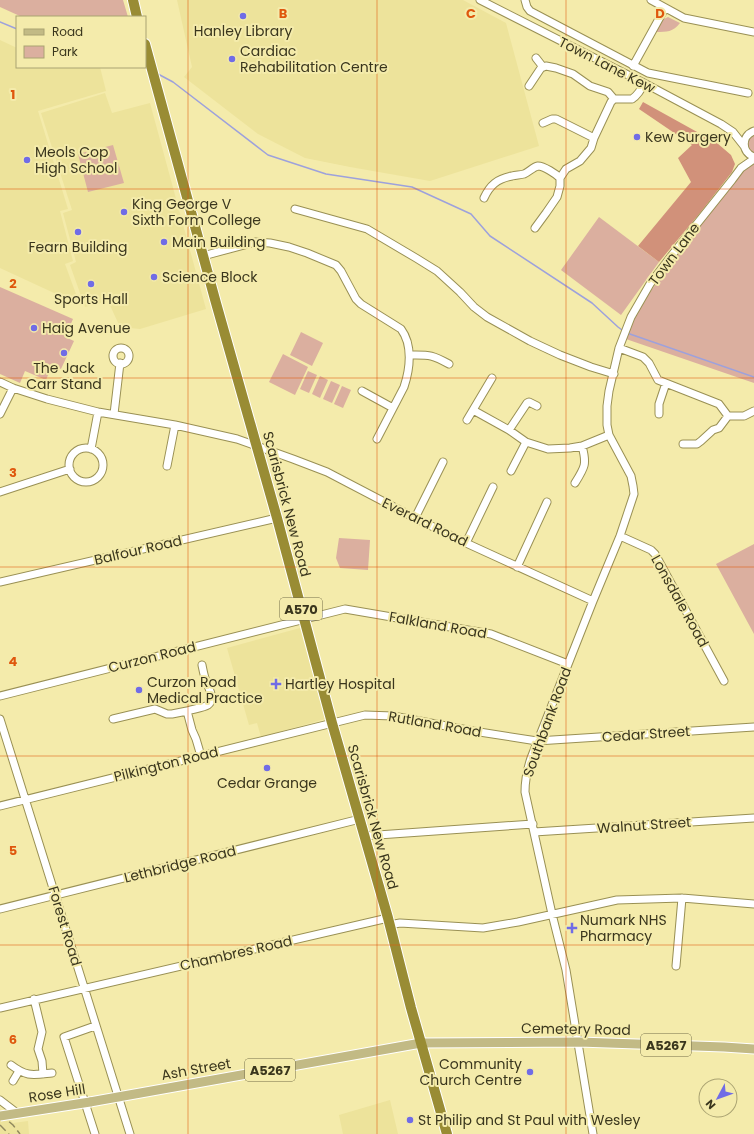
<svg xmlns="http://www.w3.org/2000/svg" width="754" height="1134" font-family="Poppins,sans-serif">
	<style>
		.built { fill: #ede39b }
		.green { fill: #dbaf9f }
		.forest { fill: #d1917a }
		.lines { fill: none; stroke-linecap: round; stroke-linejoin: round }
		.stream { stroke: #9da1dc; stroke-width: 1.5 }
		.minor-casing { stroke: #999054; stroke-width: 9 }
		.major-casing { stroke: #fff; stroke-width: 11 }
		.highway-casing { stroke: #fff; stroke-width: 12 }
		.minor { stroke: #fff; stroke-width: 7 }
		.major { stroke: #c2ba85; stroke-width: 9 }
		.highway { stroke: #998c34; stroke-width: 10 }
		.rail { stroke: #90895e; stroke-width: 1.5; stroke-dasharray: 8 4; stroke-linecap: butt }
		.major-bridge-casing { stroke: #fff; stroke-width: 11; stroke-linecap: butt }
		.major-bridge { stroke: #c2ba85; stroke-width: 9 }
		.grid { fill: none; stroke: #df570d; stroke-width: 1; stroke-opacity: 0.55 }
		.poi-dot { fill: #706ce6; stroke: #f4ebab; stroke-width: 1.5 }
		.labels { text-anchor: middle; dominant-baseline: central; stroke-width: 4; stroke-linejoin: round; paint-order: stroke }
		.shield { fill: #f4ebab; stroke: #726c48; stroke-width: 1 }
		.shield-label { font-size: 13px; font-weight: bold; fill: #3a361d }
		.poi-label { font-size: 14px; fill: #3a361d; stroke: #f4ebab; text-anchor: start }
		.street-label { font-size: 14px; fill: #3a361d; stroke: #f4ebab }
		.grid-label { font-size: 13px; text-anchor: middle; font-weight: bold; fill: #df570d; stroke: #f4ebab; stroke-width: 4; stroke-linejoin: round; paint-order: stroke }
	</style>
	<rect width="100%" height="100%" fill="#f4ebab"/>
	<path class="built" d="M177 0H463L506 23 539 146 430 181 350 167 305 158 258 134 184 77 192 67Z
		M0 40 17 48V67H100L106 91 38 111 68 209 60 211 73 261 65 264 80 305 0 268Z
		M105 93 112 113 150 103 206 309 140 329 120 327 108 301 85 307 70 265 76 262 63 213 72 210 41 113Z
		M300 628 325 719 261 737 257 723 249 725 227 648Z
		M390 1100 398 1134H343L339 1115Z
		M0 1109 13 1123 28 1121 29 1134H0Z"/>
	<path class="green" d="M0 0H123L128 17H22L0 7Z
		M668 17 680 23C673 32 667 32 656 32L662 20Z
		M754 135V383L623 338 631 317 748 162 752 154 747 147C748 141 748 138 754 135Z
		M113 145 124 183 88 192 78 154Z
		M599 217 659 262 621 315 561 270Z
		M0 287 73 319 65 337 74 341 61 369 52 365 46 380 25 371 20 383 0 374Z
		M301 332 323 343 312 366 290 355Z
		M283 354 308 367 295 395 269 382Z
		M308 371 317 375 309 393 300 389Z
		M320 376 328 380 320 398 312 394Z
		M331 381 340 385 332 403 323 399Z
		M342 386 351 390 343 408 334 404Z
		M339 538 370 540 368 570 340 568 336 558Z
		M754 544V634L716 564Z"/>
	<path class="forest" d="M643 102 717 143 731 155 735 164 732 172 700 213 659 262 638 246 691 182 678 158 692 145 639 109Z"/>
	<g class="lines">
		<path class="stream" d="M0 22 17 29
			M158 74 173 82 268 155 326 174 412 187 471 214 490 236 592 303 618 327 622 330
			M627 333 754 377"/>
		<g class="minor-casing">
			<path id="minor" d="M480 0 644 83 721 124 733 132 744 146
				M525 0 527 7 530 11 648 73 748 93
				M651 0 684 18 754 32
				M536 58 543 67
				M633 66 665 8
				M529 86 541 68 546 66 556 68 573 74 590 86 608 92 614 99
				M543 123 552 119H556L594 138
				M754 131C741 136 741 152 754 157
				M484 198C490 185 497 179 512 176 516 175 520 175 524 174 529 172 533 167 538 166 544 166 556 174 560 178
				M295 209 367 229 416 258 437 271 460 292 474 307 487 317 530 341 560 355 591 367 614 374
				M535 228 546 213 557 197 560 186V178L566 169 580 161 591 148 594 138 611 102 614 99H632C638 95 641 90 644 83
				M203 256 255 242 270 243 289 247 307 253 336 265 341 271 356 299 361 304 401 329C413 345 410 369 404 387L377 439
				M619 348 643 357 649 363 658 380 719 404 728 416H744L754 411
				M113 356a8 8 0 1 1 16 0a8 8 0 1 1-16 0Z
				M410 355C429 355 431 354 449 364
				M0 382 13 388 47 399 98 412 175 425 237 439 293 459 327 472 415 518 466 543 593 601
				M362 391 393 408
				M473 410 509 430 526 442 548 449 570 448 582 446 609 435
				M0 414 13 388
				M114 414 120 363
				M659 414V404L666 383
				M467 420 492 378
				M509 430 527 403 529 402 537 406
				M683 444H697L701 441 713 430 719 428 728 416
				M69 465a17 17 0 1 1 34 0a17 17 0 1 1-34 0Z
				M91 449 98 412
				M167 466 175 425
				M511 471 526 442
				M575 483C585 467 587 464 582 446
				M0 492 70 469
				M415 518 443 462
				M620 536 651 550 655 554 724 681
				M466 543 493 487
				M517 567 547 502
				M0 582 277 518
				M0 696 345 609 491 634 568 664
				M0 719 130 1134
				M113 719 155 709 167 714H172L187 711
				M201 756 196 739 192 730 187 711C193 709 203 708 208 705 216 699 208 687 206 681 204 676 203 670 202 665
				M0 806 365 715 393 716 473 731 537 741 754 727
				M534 832 754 818
				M364 836 533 824
				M0 909 360 819
				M389 925 400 923 483 928 518 922 617 900 682 898 754 904
				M676 966 682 898
				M34 999 42 1032 38 1049 42 1061 43 1074
				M0 1008 388 918
				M11 1065C27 1077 32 1075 52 1073
				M13 1081 19 1071
				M0 1100 17 1113
				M95 1134 64 1037 95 1026
				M593 1134 566 970 552 914 525 792C525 779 527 770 531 758L593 601 620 536 634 494 633 486 631 476 609 435 607 425V406L609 391 619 348 631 317 650 284 672 255 732 180 741 168 754 159"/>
		</g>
		<g class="major-casing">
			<path id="major" d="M90 1102 421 1043 579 1042 724 1047 754 1049"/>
		</g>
		<g class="highway-casing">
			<path id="highway" d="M133 0 137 17
				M145 44 216 303 277 518 332 723 388 918 411 1008 447 1134"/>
		</g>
		<use href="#minor" class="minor"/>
		<use href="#major" class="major"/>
		<use href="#highway" class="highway"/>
		<path class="rail" d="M0 1114 13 1125 20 1134
			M0 1125 9 1134"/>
		<g class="major-bridge-casing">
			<path id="major-bridge" d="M0 1116 90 1102"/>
		</g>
		<use href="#major-bridge" class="major-bridge"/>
	</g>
	<path class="grid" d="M188 0V1134M377 0V1134M566 0V1134M0 189H754M0 378H754M0 567H754M0 756H754M0 945H754"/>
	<g class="poi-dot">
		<circle cx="243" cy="16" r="4"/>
		<circle cx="232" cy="59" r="4"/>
		<circle cx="637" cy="137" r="4"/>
		<circle cx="27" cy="160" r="4"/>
		<circle cx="124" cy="212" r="4"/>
		<circle cx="78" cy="232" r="4"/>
		<circle cx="164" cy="242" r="4"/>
		<circle cx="154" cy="277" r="4"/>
		<circle cx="91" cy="284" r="4"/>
		<circle cx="34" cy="328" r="4"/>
		<circle cx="64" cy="353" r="4"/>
		<path d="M274 678h4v4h4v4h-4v4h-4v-4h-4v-4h4z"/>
		<circle cx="139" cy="690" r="4"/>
		<circle cx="267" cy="768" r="4"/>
		<path d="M570 922h4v4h4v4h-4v4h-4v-4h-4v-4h4z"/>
		<circle cx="530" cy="1072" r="4"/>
		<circle cx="410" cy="1120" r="4"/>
	</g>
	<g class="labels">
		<g class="shield">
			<rect x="280" y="598" width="42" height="22" rx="3"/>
			<rect x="641" y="1034" width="50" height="22" rx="3"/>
			<rect x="245" y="1059" width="50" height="22" rx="3"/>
		</g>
		<g class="shield-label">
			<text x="301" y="609">A570</text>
			<text x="666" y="1045">A5267</text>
			<text x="270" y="1070">A5267</text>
		</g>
		<g class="poi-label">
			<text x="243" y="31" text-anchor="middle">Hanley Library</text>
			<text x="240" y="51">Cardiac<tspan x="240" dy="16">Rehabilitation Centre</tspan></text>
			<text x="645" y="137">Kew Surgery</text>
			<text x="35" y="152">Meols Cop<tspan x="35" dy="16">High School</tspan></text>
			<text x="132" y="204">King George V<tspan x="132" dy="16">Sixth Form College</tspan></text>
			<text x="172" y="242">Main Building</text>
			<text x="78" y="247" text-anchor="middle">Fearn Building</text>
			<text x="162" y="277">Science Block</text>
			<text x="91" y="299" text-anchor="middle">Sports Hall</text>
			<text x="42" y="328">Haig Avenue</text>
			<text x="64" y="368" text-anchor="middle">The Jack<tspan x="64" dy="16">Carr Stand</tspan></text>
			<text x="147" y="682">Curzon Road<tspan x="147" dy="16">Medical Practice</tspan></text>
			<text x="285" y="684">Hartley Hospital</text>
			<text x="267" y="783" text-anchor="middle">Cedar Grange</text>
			<text x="580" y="920">Numark NHS<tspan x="580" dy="16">Pharmacy</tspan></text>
			<text x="522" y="1064" text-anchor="end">Community<tspan x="522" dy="16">Church Centre</tspan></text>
			<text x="418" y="1120">St Philip and St Paul with Wesley</text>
		</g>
		<g class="street-label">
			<text transform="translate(607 65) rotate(27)">Town Lane Kew</text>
			<text transform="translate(674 254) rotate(-53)">Town Lane</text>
			<text transform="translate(287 504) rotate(75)">Scarisbrick New Road</text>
			<text transform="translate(425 522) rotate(26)">Everard Road</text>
			<text transform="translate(138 550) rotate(-13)">Balfour Road</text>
			<text transform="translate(680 601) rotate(61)">Lonsdale Road</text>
			<text transform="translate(438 625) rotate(10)">Falkland Road</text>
			<text transform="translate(152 657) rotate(-14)">Curzon Road</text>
			<text transform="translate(547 722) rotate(-70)">Southbank Road</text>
			<text transform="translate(435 724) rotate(10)">Rutland Road</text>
			<text transform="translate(646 734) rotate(-4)">Cedar Street</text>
			<text transform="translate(166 764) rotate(-14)">Pilkington Road</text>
			<text transform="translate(373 817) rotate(74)">Scarisbrick New Road</text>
			<text transform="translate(644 825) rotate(-4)">Walnut Street</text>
			<text transform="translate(180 864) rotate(-14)">Lethbridge Road</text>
			<text transform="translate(65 926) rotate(73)">Forest Road</text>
			<text transform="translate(236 953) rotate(-13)">Chambres Road</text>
			<text transform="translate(576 1029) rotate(1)">Cemetery Road</text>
			<text transform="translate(196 1069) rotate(-10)">Ash Street</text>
			<text transform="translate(57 1093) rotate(-9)">Rose Hill</text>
		</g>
	</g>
	<g class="grid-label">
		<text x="283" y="18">B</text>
		<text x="471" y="18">C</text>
		<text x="660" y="18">D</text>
		<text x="13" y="99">1</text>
		<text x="13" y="288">2</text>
		<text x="13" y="477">3</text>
		<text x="13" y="666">4</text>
		<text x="13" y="855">5</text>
		<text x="13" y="1044">6</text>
	</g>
	<rect x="16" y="16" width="130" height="52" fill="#f4ebab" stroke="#aaa372"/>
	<rect x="24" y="29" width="20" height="6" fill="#c2ba85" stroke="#aaa372"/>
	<text x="52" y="36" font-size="12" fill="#3a361d">Road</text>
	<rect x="24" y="46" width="20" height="12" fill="#dbaf9f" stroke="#aaa372"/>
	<text x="52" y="56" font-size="12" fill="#3a361d">Park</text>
	<g transform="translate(718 1098) rotate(229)"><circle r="19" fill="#f4ebab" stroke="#aaa372"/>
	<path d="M0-3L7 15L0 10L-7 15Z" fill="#706ce6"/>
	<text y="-6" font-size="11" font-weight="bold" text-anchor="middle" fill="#3a361d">N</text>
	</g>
</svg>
